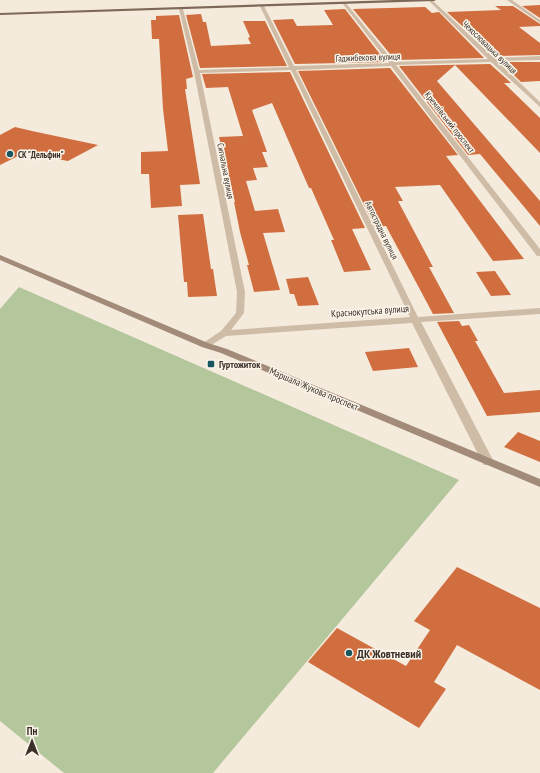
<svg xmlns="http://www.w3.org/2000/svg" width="540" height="773" font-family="'PT Sans Narrow',sans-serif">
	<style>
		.green { fill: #b4c69b }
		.building { fill: #d16e3f }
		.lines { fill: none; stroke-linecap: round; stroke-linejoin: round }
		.street { fill: #cebca7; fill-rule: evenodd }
		.secondary { fill: #a28b78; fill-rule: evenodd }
		.primary { fill: #7e6858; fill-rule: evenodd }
		.poi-dot { fill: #195660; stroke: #fcf5ea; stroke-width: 1.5 }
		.labels { text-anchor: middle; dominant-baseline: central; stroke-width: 3; stroke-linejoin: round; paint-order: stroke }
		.far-street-label { font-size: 9px; fill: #3a3028; stroke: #fcf5ea }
		.far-poi-label { font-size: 9px; font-weight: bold; fill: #3a3028; stroke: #fcf5ea; text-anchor: start }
		.street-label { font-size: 10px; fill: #3a3028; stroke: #fcf5ea }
		.poi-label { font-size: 10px; font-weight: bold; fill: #3a3028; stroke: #fcf5ea; text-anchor: start }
		.near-poi-label { font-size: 12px; font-weight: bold; fill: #3a3028; stroke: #fcf5ea; text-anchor: start }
	</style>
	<rect width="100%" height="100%" fill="#f5ebdd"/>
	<path class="green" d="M19 287 459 480 213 773H64L0 721V309Z"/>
	<path class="building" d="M540 5V18L522 6Z
		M495 6H513L540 24V26L519 27 540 43V55L495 56 447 12 501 10Z
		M425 7 432 13 439 12 484 58 395 60 353 9Z
		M345 9 386 62 295 64 273 20 293 19 297 26 333 25 324 10Z
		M201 14 203 22H206L211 46 251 44 248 38 250 37 243 21H265L287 66 200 68 186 15Z
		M179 15 193 77 186 79 187 89H185L200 184 180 185 182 206 151 208 149 174H141V152L168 151 163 109 159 39H152L151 20H156V16Z
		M501 62H540V81L521 82Z
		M490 64 511 83H504L540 118V153L455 65 437 81 540 201V226L480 154 468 155 399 66Z
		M390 68 458 155 446 156 524 259 493 261 440 185 395 187 403 201H398L433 267H429L454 313 433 314 386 226 375 227 298 71Z
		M290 72 365 228 352 229 371 270 344 272 331 240H334L311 188H309L272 103 252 110 267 152H262L268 167 253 168 257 180 246 181 255 211 278 209 285 232 263 233 280 290 254 292 247 265H249L240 232 234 202H235L219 137 243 136 228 87 206 88 202 74Z
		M15 127 32 131 98 145 68 161 24 153 0 165V135Z
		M203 214 211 269H213L217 296 188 297 187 282H184L178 215Z
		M495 271 511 295 491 296 476 272Z
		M308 277 319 305 298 306 294 294H290L286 279Z
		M459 321 462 326 469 325 478 341H475L504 393 540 390V412L487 416 437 322Z
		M409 348 418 367 373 371 365 352Z
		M518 432 540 441V462L504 447Z
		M457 567 540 608V690L457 645 434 682 446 689 419 728 308 662 337 628 406 666 430 630 414 621Z"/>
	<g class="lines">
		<path class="street" d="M428 0H432L494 58 540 56V60L497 61 540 102V107L491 62 396 65 540 249V256H537L391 66 296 70 418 317 540 308V314L421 322 494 462 492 465H484L482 462 412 323 226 336 208 347H202L200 345 221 331 236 313 237 292 194 72 179 9 181 8 183 9 199 70 289 67 260 6 262 5 264 6 294 66 389 63 343 4 345 2 394 62 488 59ZM291 70 410 317 231 330 244 313 245 292 200 73Z
			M507 0H512L540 20V23Z"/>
		<path class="secondary" d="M0 255 208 343 227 349 540 479V487L221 353 202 347 0 260Z"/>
		<path class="primary" d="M394 0H436L434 1 0 15V13Z"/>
	</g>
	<g class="poi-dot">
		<circle cx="10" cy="154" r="4"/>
		<rect x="207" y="360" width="8" height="8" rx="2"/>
		<circle cx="349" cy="653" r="4"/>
	</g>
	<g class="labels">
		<g class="far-street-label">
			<text transform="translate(490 47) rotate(44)">Чехословацька вулиця</text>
			<text transform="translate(368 57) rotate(-2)">Гаджибекова вулиця</text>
			<text transform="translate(450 122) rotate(52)">Кремлівський проспект</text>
			<text transform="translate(226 171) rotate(79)">Сигнальна вулиця</text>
			<text transform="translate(382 230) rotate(64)">Автострадна вулиця</text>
		</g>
		<g class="far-poi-label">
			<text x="18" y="154">СК "Дельфин"</text>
		</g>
		<g class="street-label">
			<text transform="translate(370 311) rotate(-4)">Краснокутська вулиця</text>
			<text transform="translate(314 389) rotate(23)">Маршала Жукова проспект</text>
		</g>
		<g class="poi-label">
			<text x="219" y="364">Гуртожиток</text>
		</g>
		<g class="near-poi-label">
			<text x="357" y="653">ДК Жовтневий</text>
		</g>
	</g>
	<g transform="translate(32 741)" stroke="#fcf5ea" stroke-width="3" paint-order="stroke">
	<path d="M0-3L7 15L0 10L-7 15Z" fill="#3a3028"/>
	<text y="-6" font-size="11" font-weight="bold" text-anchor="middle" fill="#3a3028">Пн</text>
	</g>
</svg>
